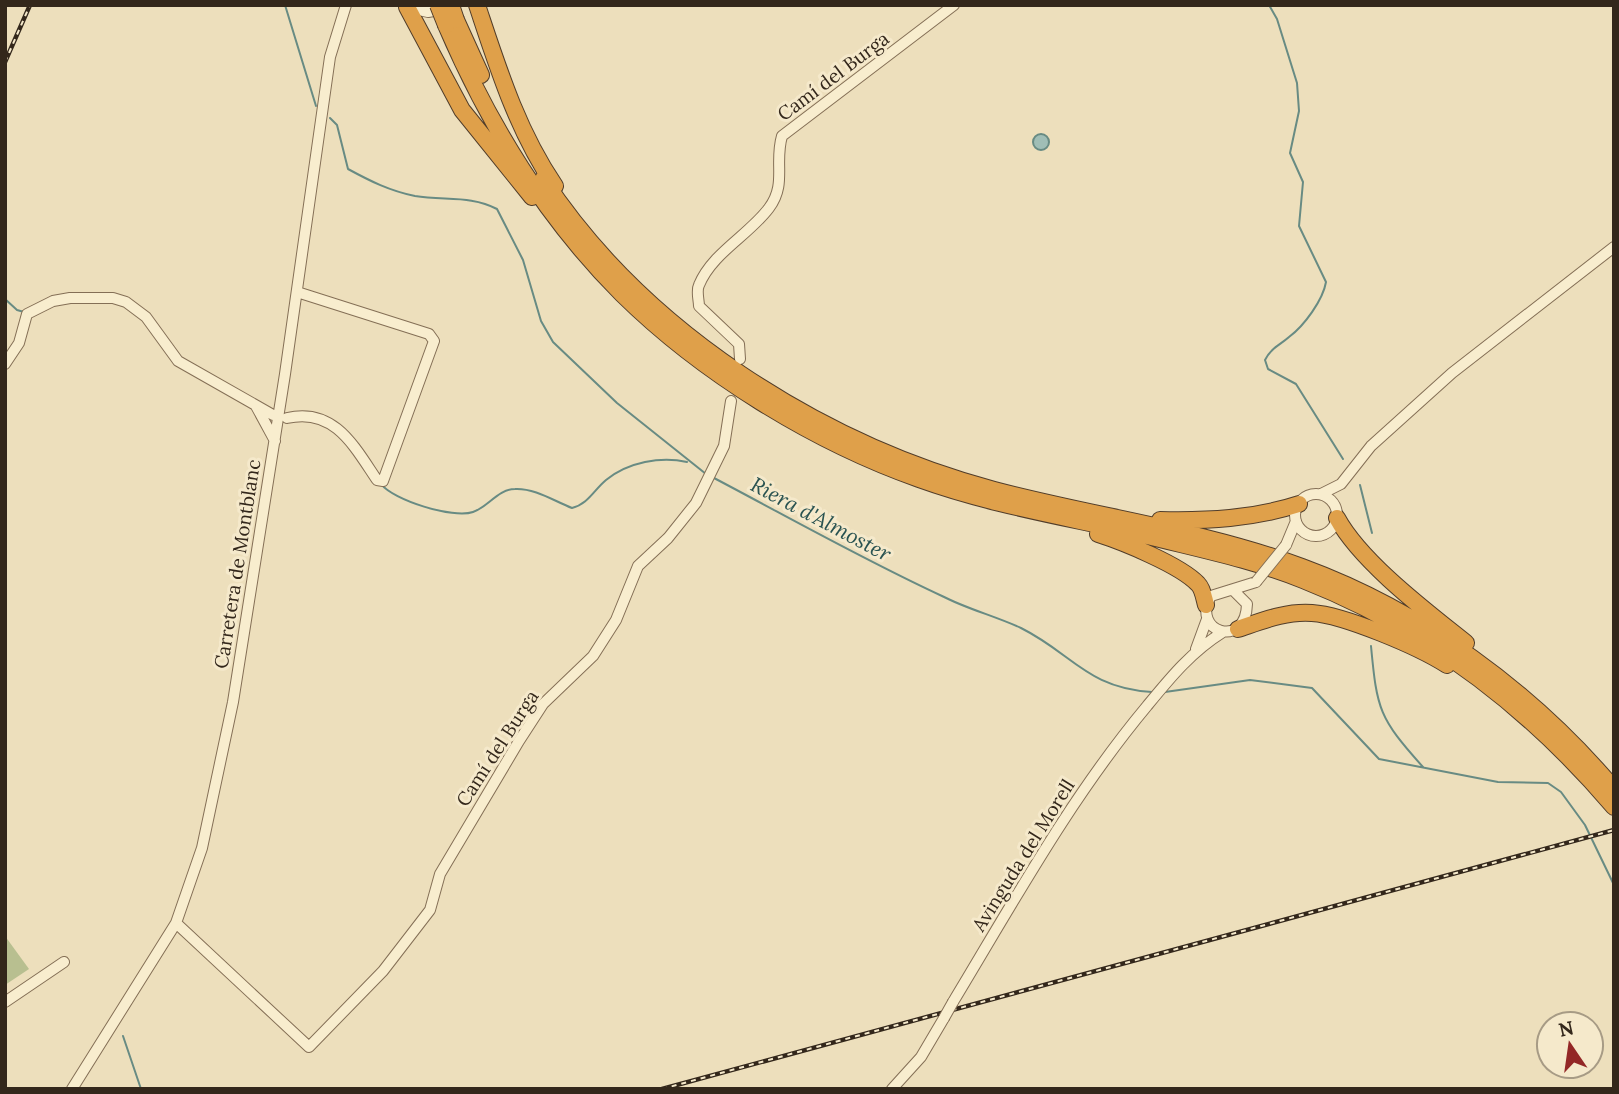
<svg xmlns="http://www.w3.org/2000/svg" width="1619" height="1094" font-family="Lora,serif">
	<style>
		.cemetery { fill: #b8bf90 }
		.water { fill: #a0beb6; stroke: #688b83; stroke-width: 2 }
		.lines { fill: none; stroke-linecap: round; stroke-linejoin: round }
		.stream { stroke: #688b83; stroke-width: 2 }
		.minor-casing { stroke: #846f56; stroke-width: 12 }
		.highway-casing { stroke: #513d2a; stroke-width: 18 }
		.minor { stroke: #f8edce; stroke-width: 10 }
		.highway { stroke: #dfa04a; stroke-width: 16 }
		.rail-casing { stroke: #33271b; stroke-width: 4.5 }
		.rail { stroke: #f5e9cb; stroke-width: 2; stroke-dasharray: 5; stroke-linecap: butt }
		.minor-bridge-casing { stroke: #846f56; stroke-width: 12; stroke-linecap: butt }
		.highway-bridge-casing { stroke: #513d2a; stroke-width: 18; stroke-linecap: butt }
		.minor-bridge { stroke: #f8edce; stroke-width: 10 }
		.highway-bridge { stroke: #dfa04a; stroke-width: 16 }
		.labels { text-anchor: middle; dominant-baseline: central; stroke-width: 6; stroke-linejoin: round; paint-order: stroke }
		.street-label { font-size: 19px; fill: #33271b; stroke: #f5e9cb }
		.water-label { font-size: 21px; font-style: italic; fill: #2a5351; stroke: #f5e9cb }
	</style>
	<rect width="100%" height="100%" fill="#eddfbc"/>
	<path class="cemetery" d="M5 936 29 969 5 985Z"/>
	<path class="water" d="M1033 142a8 8 0 1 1 16 0a8 8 0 1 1-16 0Z"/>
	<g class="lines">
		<path class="stream" d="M285 5 316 106
			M1269 5 1277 19 1297 83 1299 111 1290 153 1303 182 1299 226 1326 282C1323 300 1304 326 1289 337 1280 345 1271 348 1265 360L1268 369 1296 384 1343 459
			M330 118 337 125 348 169C370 181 390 191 415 196 444 201 471 195 497 209L523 260 541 321 553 342 617 403 706 474
			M5 299 17 310 24 312
			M714 478C790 518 864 560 942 596 967 609 995 616 1021 628 1073 654 1087 688 1152 692
			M381 484C393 500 453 519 473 512 488 507 498 489 515 489 535 488 554 501 572 508 588 504 594 490 606 480 628 462 661 456 687 462
			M1360 485 1372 533
			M1371 646C1377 710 1379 718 1423 767
			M1165 692 1250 680 1312 688 1379 759 1498 782 1548 783 1561 792 1585 825 1614 885
			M123 1036 141 1089"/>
		<g class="minor-casing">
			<path id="minor" d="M406 7 428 12 445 9
				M740 359 739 344 699 306C699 300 696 291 699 285 712 253 749 235 769 208 787 184 774 163 782 136L954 5
				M5 364 19 343 27 314 53 301 70 298H113L126 302 146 317 178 361 273 415
				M256 406 275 441
				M287 418C334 407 354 446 377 480L383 481 434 341 429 334 297 292
				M1321 494 1341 484 1371 446 1452 373 1614 247
				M1295 515a21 21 0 1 1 42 0a21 21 0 1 1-42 0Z
				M1286 545 1296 521
				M1234 591 1247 604C1246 650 1190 632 1211 596L1256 582
				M1196 649 1207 619
				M176 923 309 1047 383 971 430 910 440 874 519 741 543 704 593 656 616 620 638 566 668 538 696 503 724 446 731 401
				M5 1002 64 962
				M953 1002C1014 901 1071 797 1147 706 1170 678 1191 652 1223 632
				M72 1089 176 923 202 848 233 702 285 374 330 57 346 5
				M892 1089 921 1057 944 1018"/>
		</g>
		<g class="highway-casing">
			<path id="highway" d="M477 5C498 68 517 130 555 186
				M407 7 462 110 532 197
				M456 20 481 75
				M446 25C488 123 546 218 622 294 702 373 814 442 919 479 991 505 1066 517 1140 534 1194 548 1251 559 1303 580 1425 628 1529 707 1614 807
				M543 179C643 331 819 443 994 490 1096 517 1202 530 1302 567 1422 611 1531 691 1614 789
				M1337 518C1361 562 1426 611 1466 643
				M1160 520C1207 521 1253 519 1299 504
				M1098 534C1123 542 1180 565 1198 584 1203 589 1204 598 1206 605
				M1238 629C1262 621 1286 611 1312 613 1344 615 1419 647 1447 665"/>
		</g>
		<use href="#minor" class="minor"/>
		<use href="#highway" class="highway"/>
		<g class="rail-casing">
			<path id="rail" d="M5 62 30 5
				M662 1089 1614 830"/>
		</g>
		<use href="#rail" class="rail"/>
		<g class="minor-bridge-casing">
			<path id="minor-bridge" d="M1256 582 1286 545
				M944 1018 953 1002"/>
		</g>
		<g class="highway-bridge-casing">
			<path id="highway-bridge" d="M438 5 446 25
				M451 5 456 20"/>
		</g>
		<use href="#minor-bridge" class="minor-bridge"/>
		<use href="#highway-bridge" class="highway-bridge"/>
	</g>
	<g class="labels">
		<g class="street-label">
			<text transform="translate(833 76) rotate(-37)">Camí del Burga</text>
			<text transform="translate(237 564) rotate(-81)">Carretera de Montblanc</text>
			<text transform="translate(497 748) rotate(-57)">Camí del Burga</text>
			<text transform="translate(1023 855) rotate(-58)">Avinguda del Morell</text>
		</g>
		<g class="water-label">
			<text transform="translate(821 519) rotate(28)">Riera d'Almoster</text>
		</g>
	</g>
	<rect width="1619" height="1094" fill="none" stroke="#33271b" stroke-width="14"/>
	<g transform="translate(1570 1045) rotate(347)"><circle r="33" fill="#f5e9cb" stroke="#a79b85" stroke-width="2"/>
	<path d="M0-5L12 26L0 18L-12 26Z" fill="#932726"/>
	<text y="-10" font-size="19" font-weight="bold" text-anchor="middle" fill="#33271b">N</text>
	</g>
</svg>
